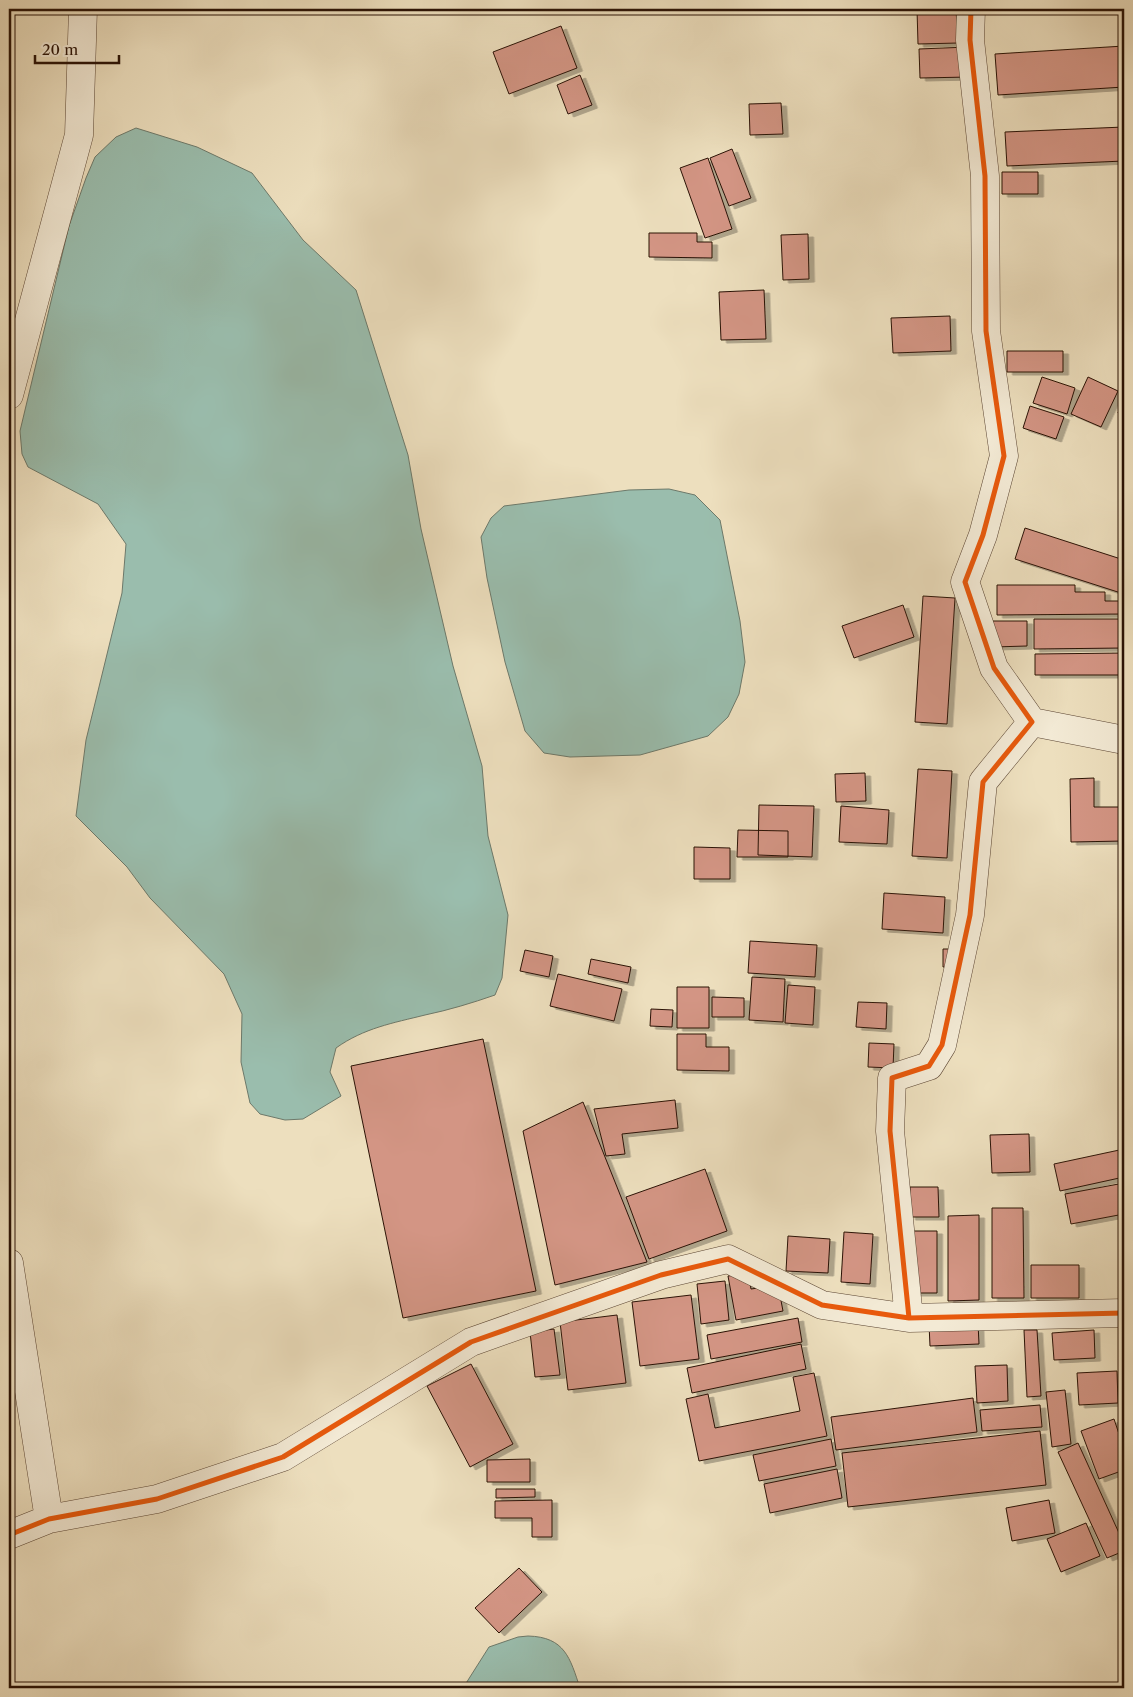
<svg xmlns="http://www.w3.org/2000/svg" width="1133" height="1697" font-family="'Libre Caslon Text',serif">
	<style>
		.water { fill: #9abdad; stroke: #6d796a }
		.building { fill: #d39584; stroke: #2a1205; filter: url(#shadow) }
		.lines { fill: none; stroke-linecap: round; stroke-linejoin: round }
		.street-casing { stroke: #5b4533; stroke-width: 29 }
		.street { stroke: #f3ead5; stroke-width: 28 }
		.cycleway-casing { stroke: #f3ead5; stroke-width: 8 }
		.cycleway { stroke: #e8590c; stroke-width: 5 }
	</style>
	<defs>
		<filter id="shadow"><feDropShadow dx="5.5" dy="3" stdDeviation="0" flood-color="#0004"/></filter>
	</defs>
	<rect width="100%" height="100%" fill="#eddfbe"/>
	<filter id="stains"><feTurbulence type="fractalNoise" baseFrequency=".004" numOctaves="4"/><feColorMatrix values="0 0 0 0 .2 0 0 0 0 .09 0 0 0 0 .02 0 0 0 .5 -.17"/></filter>
	<radialGradient id="worn" r=".72"><stop offset=".6" stop-color="#630" stop-opacity="0"/><stop offset="1" stop-color="#630" stop-opacity=".3"/></radialGradient>
	<path class="water" d="M136 128 197 147 252 173 303 240 356 290 408 455 421 529 453 666 482 766 488 836 508 915 502 978 495 995C472 1003 449 1010 425 1015 393 1023 364 1028 336 1048L330 1072 341 1096 303 1119 285 1120 260 1114 250 1103 241 1062 242 1014 224 974 150 898 127 867 76 816 86 740 122 593 126 544 98 504 28 467 22 454 20 431 69 226 86 178 95 157 116 137Z
		M669 489 695 495 720 520 740 621 745 662 739 694 728 717 708 736 640 755 570 757 544 753 525 731 505 662 487 578 481 537 491 518 504 506 629 490Z
		M528 1636C565 1637 570 1658 580 1688H463L489 1647 518 1637Z"/>
	<path class="building" d="M917 9H956L958 43 918 44Z
		M561 26 577 68 509 94 493 52Z
		M1124 46V87L998 95 995 54Z
		M968 47 969 77 920 78 919 49Z
		M580 75 592 105 568 114 557 85Z
		M781 103 783 134 750 135 749 104Z
		M1124 127V161L1007 166 1005 132Z
		M732 149 751 198 729 206 710 158Z
		M708 158 732 229 705 238 680 168Z
		M1002 172H1038V194H1002Z
		M649 233H697V242H712V258L649 257Z
		M808 234 809 279 783 280 781 235Z
		M764 290 766 339 721 340 719 292Z
		M950 316 951 351 893 353 891 318Z
		M1007 351H1063V372H1007Z
		M1042 377 1075 388 1067 414 1033 403Z
		M1088 377 1118 391 1101 427 1071 414Z
		M1124 395V415L1118 413Z
		M1030 406 1064 417 1056 439 1023 428Z
		M1025 528 1124 560V594L1015 559Z
		M997 585H1075V592H1105V601H1124V614L997 615Z
		M923 596 955 598 947 724 915 722Z
		M903 605 914 637 854 658 842 626Z
		M1034 619H1124V648L1034 649Z
		M993 621H1027V646L993 647Z
		M1124 653V675H1035V654Z
		M918 769 952 771 947 858 912 856Z
		M865 773 866 801 836 802 835 774Z
		M1094 778V807H1124V841L1071 842 1070 779Z
		M759 805 814 806 812 857 758 855Z
		M841 806 889 810 887 844 839 842Z
		M738 830 788 831V857H737Z
		M694 847 730 848V879H694Z
		M884 893 945 897 943 933 882 929Z
		M750 941 817 945 815 977 748 973Z
		M943 949H954L955 967H943Z
		M525 950 553 956 549 977 520 971Z
		M591 959 631 967 628 983 588 974Z
		M558 974 622 989 614 1021 550 1006Z
		M752 977 785 979 783 1022 749 1020Z
		M788 985 815 987 813 1025 785 1023Z
		M677 987H709V1028H677Z
		M712 997 744 998V1017H712Z
		M858 1002 887 1003 886 1029 856 1027Z
		M651 1009 673 1010 672 1027 650 1026Z
		M677 1034H706V1047H729V1071L677 1070Z
		M483 1039 536 1291 403 1318 351 1066Z
		M869 1043 894 1044 893 1068 868 1067Z
		M675 1100 678 1128 622 1134 625 1154 606 1156 594 1109Z
		M583 1102 647 1262 555 1285 523 1131Z
		M1029 1134 1030 1172 992 1173 990 1135Z
		M1124 1149V1177L1060 1191 1054 1164Z
		M705 1169 727 1231 649 1259 626 1197Z
		M1124 1183V1214L1071 1224 1065 1194Z
		M910 1187H938L939 1217H910Z
		M992 1208H1023L1024 1298H992Z
		M979 1215V1300L948 1301V1216Z
		M913 1231H937V1293H913Z
		M844 1232 873 1234 870 1284 841 1282Z
		M788 1236 830 1239 828 1273 786 1271Z
		M1031 1265H1079V1298H1031Z
		M748 1273 751 1289 778 1285 783 1311 736 1320 728 1276Z
		M725 1281 729 1320 701 1324 697 1284Z
		M691 1295 699 1359 640 1366 632 1302Z
		M617 1315 626 1383 568 1390 560 1322Z
		M798 1318 802 1342 711 1359 707 1335Z
		M978 1323 979 1344 930 1346 929 1324Z
		M554 1329 560 1375 535 1377 530 1332Z
		M1024 1330H1037L1041 1396 1027 1397Z
		M1094 1330 1095 1358 1054 1360 1052 1333Z
		M801 1344 806 1369 692 1393 687 1368Z
		M471 1364 513 1444 470 1467 427 1386Z
		M1007 1365 1008 1401 977 1403 975 1366Z
		M1117 1371 1118 1403 1079 1405 1077 1373Z
		M814 1373 827 1436 699 1461 686 1399 708 1394 715 1428 800 1411 793 1377Z
		M1065 1390 1071 1444 1052 1447 1046 1392Z
		M973 1398 977 1432 836 1450 831 1417Z
		M1040 1405 1042 1427 982 1431 980 1410Z
		M1114 1419 1124 1449V1470L1099 1479 1081 1431Z
		M1040 1431 1046 1485 848 1507 842 1453Z
		M831 1439 836 1466 759 1481 753 1455Z
		M1078 1443 1124 1544V1551L1107 1558 1058 1452Z
		M530 1459V1482H487V1460Z
		M837 1469 842 1498 770 1513 764 1484Z
		M496 1489H535V1497L496 1498Z
		M552 1500V1537H532V1518H495V1501Z
		M1049 1500 1055 1533 1012 1541 1006 1508Z
		M1086 1523 1100 1556 1061 1572 1047 1539Z
		M519 1568 542 1592 499 1633 475 1608Z"/>
	<g class="lines">
		<g class="street-casing">
			<path id="street" d="M9 395 79 135 83 9
				M1032 722 1124 740
				M9 1263 49 1519
				M909 1318 890 1131 892 1078 929 1066 942 1045 970 915 983 782 1032 722 994 668 965 582 983 535 1004 456 986 331 985 176 970 40 971 9
				M9 1535 49 1519 157 1499 283 1457 471 1342 661 1275 728 1259 822 1305 909 1318 1124 1313"/>
		</g>
		<use href="#street" class="street"/>
		<g class="cycleway-casing">
			<path id="cycleway" d="M909 1318 890 1131 892 1078 929 1066 942 1045 970 915 983 782 1032 722 994 668 965 582 983 535 1004 456 986 331 985 176 970 40 971 9
				M9 1535 49 1519 157 1499 283 1457 471 1342 661 1275 728 1259 822 1305 909 1318 1124 1313"/>
		</g>
		<use href="#cycleway" class="cycleway"/>
	</g>
	<rect width="1133" height="1697" fill="none" stroke="#eddfbe" stroke-width="30"/>
	<rect x="10" y="10" width="1113" height="1677" fill="none" stroke="#2a1205" stroke-width="2.5"/>
	<rect x="15" y="15" width="1103" height="1667" fill="none" stroke="#2a1205"/>
	<path d="M35 55v8h84v-8" fill="none" stroke="#2a1205" stroke-width="2.5"/>
	<text x="42" y="55" font-size="15" fill="#2a1205" stroke="#f3ead5" stroke-width="4" paint-order="stroke">20 m</text>
	<rect width="100%" height="100%" filter="url(#stains)"/>
	<rect width="100%" height="100%" fill="url(#worn)"/>
</svg>
